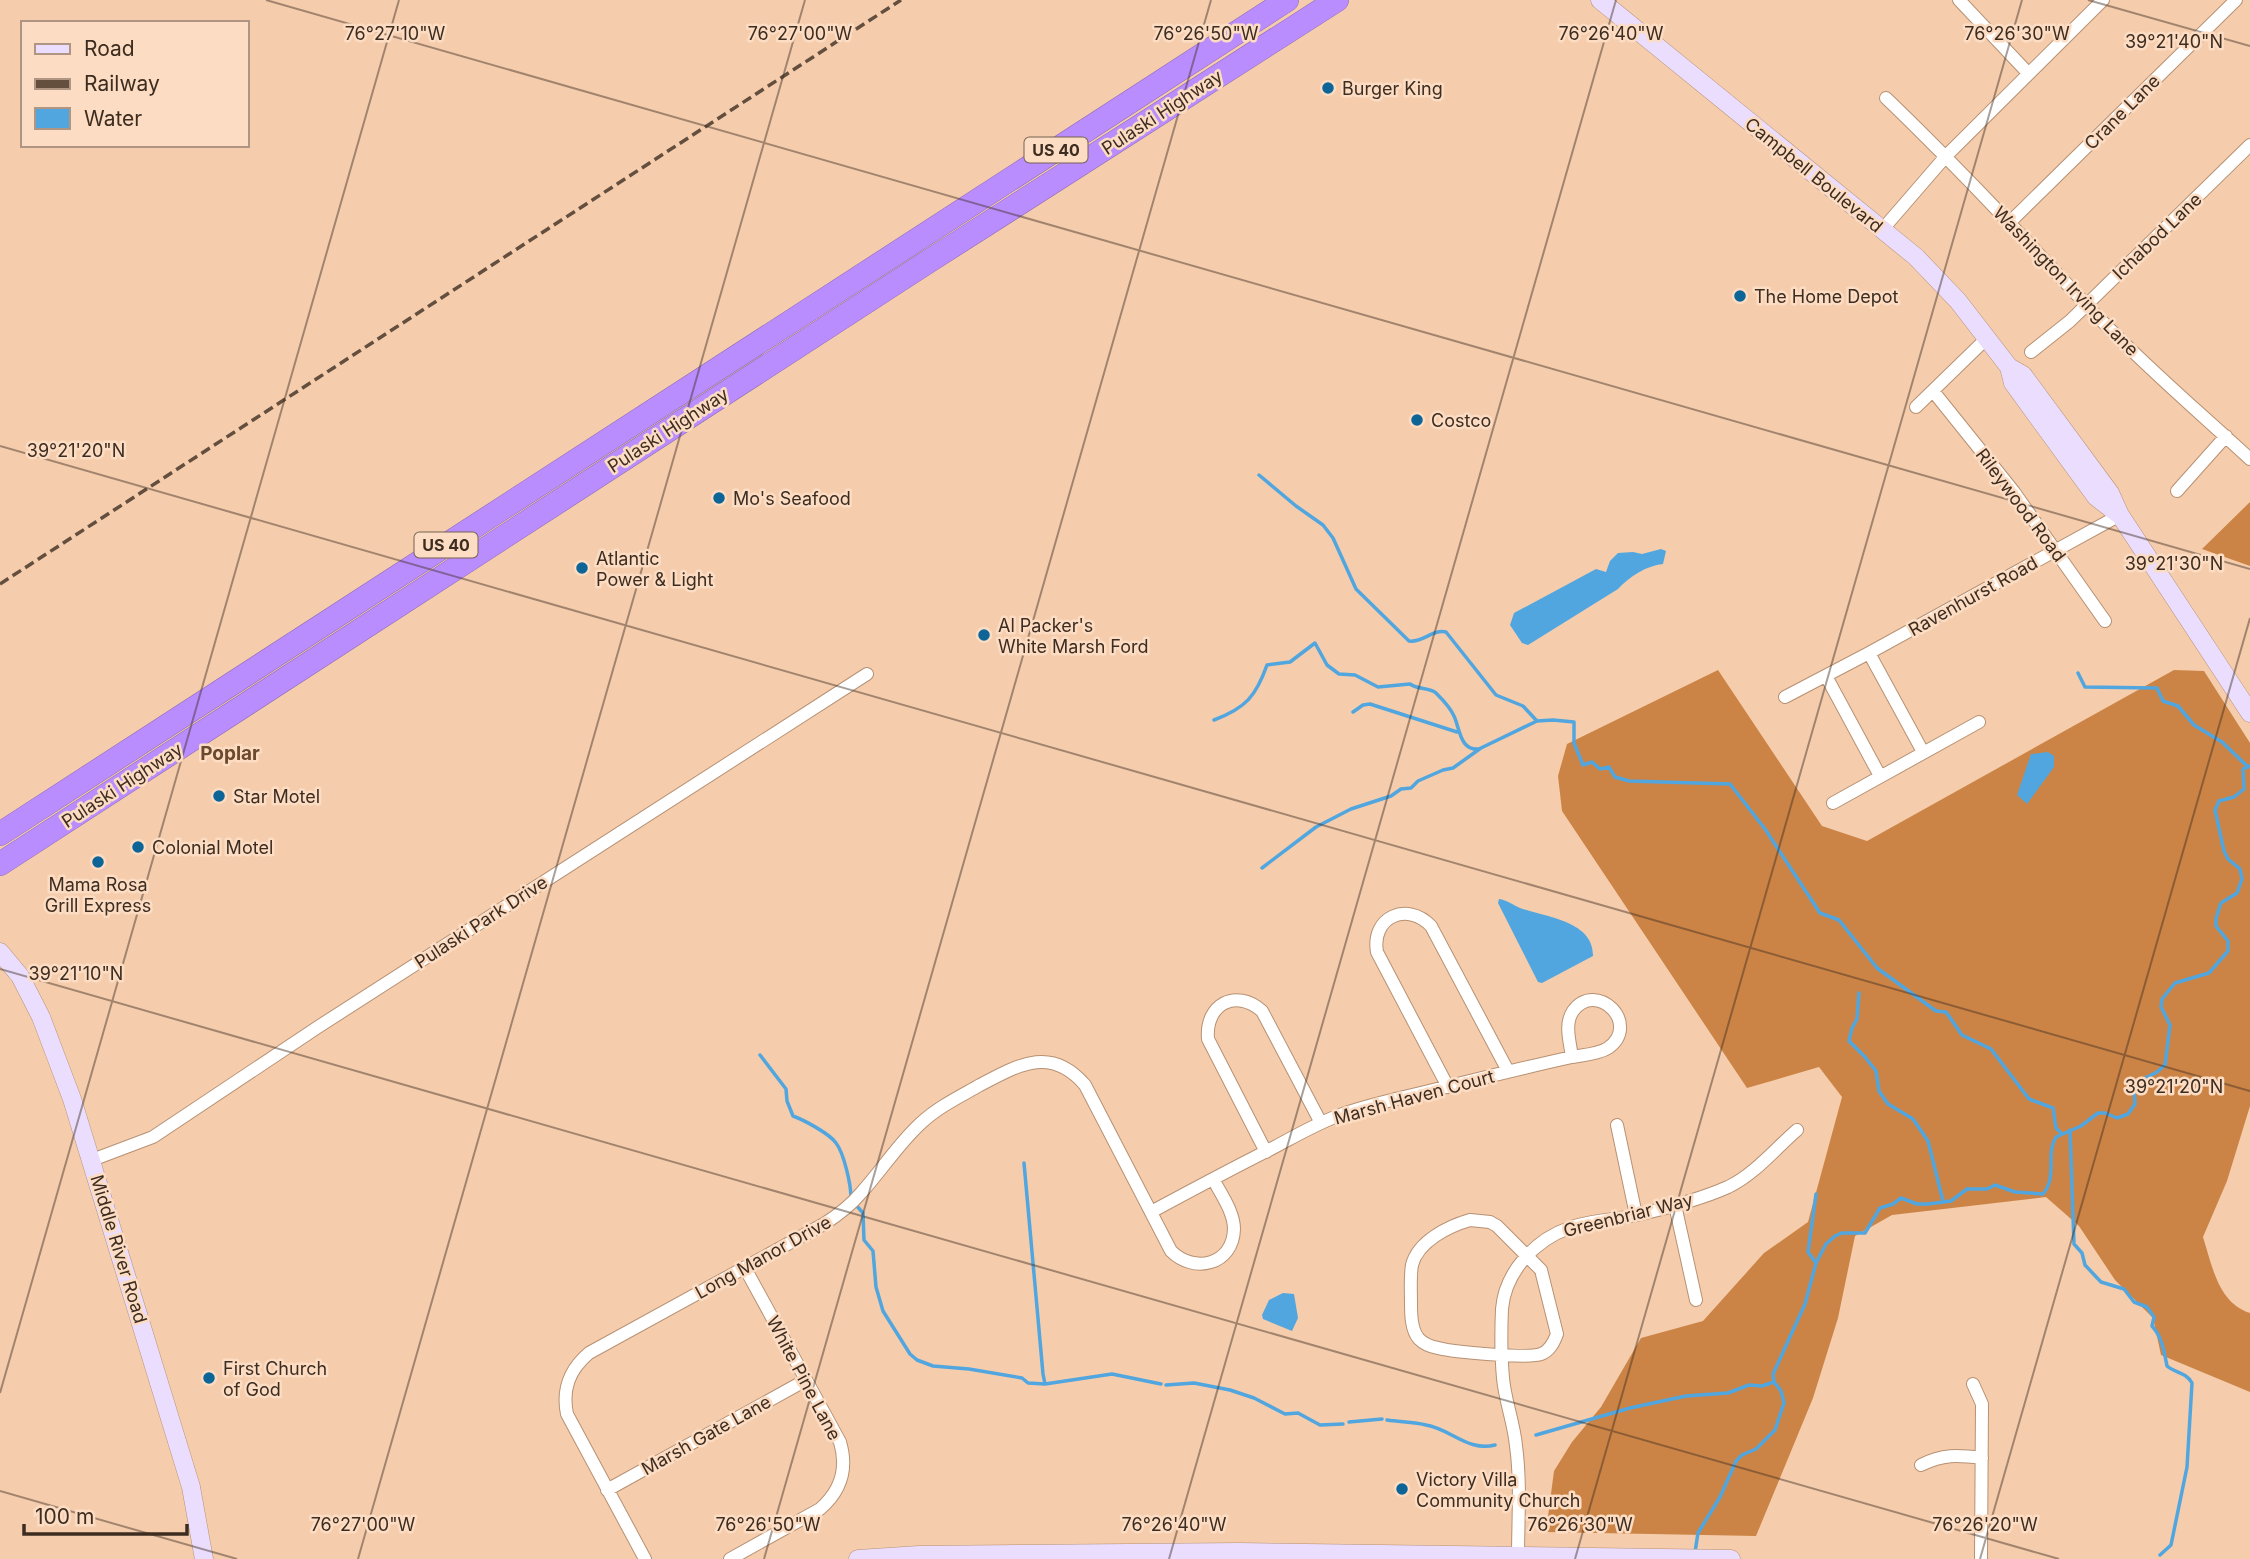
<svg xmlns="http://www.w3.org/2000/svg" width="2250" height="1559" font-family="Inter,sans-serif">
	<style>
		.forest { fill: #cb8445 }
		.water { fill: #51a6df }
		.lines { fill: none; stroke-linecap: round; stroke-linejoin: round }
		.stream { stroke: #51a6df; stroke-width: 3.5 }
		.street-casing { stroke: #b79173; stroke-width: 14 }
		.secondary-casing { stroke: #b79173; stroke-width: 19 }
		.highway-casing { stroke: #8e6bb0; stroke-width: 24 }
		.street { stroke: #fff; stroke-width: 12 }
		.secondary { stroke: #eaddfe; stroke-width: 18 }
		.highway { stroke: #b98dfd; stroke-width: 23 }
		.rail { stroke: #644f3f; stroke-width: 3.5; stroke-dasharray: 10 5; stroke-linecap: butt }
		.ticks { fill: none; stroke: #3d2d21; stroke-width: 2; stroke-opacity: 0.45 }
		.poi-dot { fill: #0c6596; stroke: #fcdcc2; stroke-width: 2.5 }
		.labels { text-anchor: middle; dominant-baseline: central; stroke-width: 5; stroke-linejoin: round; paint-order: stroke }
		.shield { fill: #fcdcc2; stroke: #766251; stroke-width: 2 }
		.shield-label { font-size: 16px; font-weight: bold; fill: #3d2d21 }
		.poi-label { font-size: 18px; fill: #3d2d21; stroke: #fcdcc2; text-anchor: start }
		.street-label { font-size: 18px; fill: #3d2d21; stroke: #fcdcc2 }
		.neighbourhood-label { font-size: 19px; font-weight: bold; fill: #6b492d; stroke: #fcdcc2 }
		.ticks-label { font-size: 18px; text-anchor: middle; fill: #3d2d21; stroke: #fcdcc2; stroke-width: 5; stroke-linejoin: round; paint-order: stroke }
	</style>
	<rect width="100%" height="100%" fill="#f5cdad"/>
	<path class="forest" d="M2250 502V566L2202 549Z
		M1718 670 1822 826 1867 841 2174 670 2204 671 2250 743V1106L2227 1181 2203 1237C2212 1265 2218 1303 2250 1313V1392L2161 1355 2153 1318 2115 1280 2079 1226 2046 1197 1892 1215 1855 1236 1838 1318 1813 1398 1756 1536 1546 1532 1554 1471 1572 1442 1601 1407 1641 1338 1703 1321 1764 1253 1808 1222 1842 1097 1819 1067 1747 1088 1562 811 1558 776 1567 744Z"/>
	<path class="water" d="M1661 549 1666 551 1663 564C1646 566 1630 576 1618 589L1528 645 1522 643 1510 625 1514 613 1596 569 1606 572 1610 561 1618 553 1633 552 1642 554Z
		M2048 752 2054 756V767L2027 804 2017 795 2031 754Z
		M1499 899C1507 900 1513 905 1520 908 1545 917 1594 921 1593 956L1542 983 1538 982 1498 903Z
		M1283 1293 1294 1294 1298 1318 1292 1331 1263 1319 1262 1315 1269 1300Z"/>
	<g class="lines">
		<path class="stream" d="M1259 475 1296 506 1323 525 1333 538 1356 589 1409 641C1423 643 1432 629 1446 632L1496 695 1523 706 1537 721
			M2078 673 2085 687 2157 688 2163 701 2178 706 2194 725 2222 742 2247 766
			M1353 712 1363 705 1370 704 1457 732
			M1214 720C1246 708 1256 696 1267 665L1290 662 1315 643 1327 665 1339 674 1355 675 1378 687 1410 684C1418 690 1429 687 1436 693 1442 699 1451 709 1454 716 1460 729 1460 751 1479 749
			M1262 868 1316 827 1351 809 1391 796 1401 789 1411 788 1418 781 1443 770 1453 768 1481 748 1537 721 1553 720 1574 722V743L1583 765 1592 762 1600 769 1609 767 1615 777 1629 781 1730 784 1765 829 1820 913 1839 920 1877 968 1936 1011 1946 1012 1962 1035 1991 1049 2029 1099 2053 1108 2056 1128 2062 1134
			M1859 993 1857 1019 1852 1028 1849 1041 1865 1057 1876 1071 1879 1091 1888 1104 1913 1119 1928 1141 1943 1201
			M760 1055 786 1089 787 1101 793 1116C804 1120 830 1134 836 1143 844 1153 851 1185 851 1198
			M2070 1130 2074 1244 2082 1253 2085 1265 2101 1282 2124 1289 2134 1302 2147 1307 2154 1317 2152 1326C2162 1337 2164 1351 2167 1366 2175 1373 2186 1372 2192 1383L2187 1467 2171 1545 2160 1555
			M1024 1163 1043 1374 1045 1384
			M855 1204 863 1213 864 1240 873 1251 876 1287 883 1311 910 1354 917 1360 933 1366 969 1369 1022 1378 1028 1383 1045 1384 1112 1374 1161 1384
			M1816 1263 1808 1252 1816 1194
			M1166 1385 1194 1383 1230 1390 1254 1398 1285 1414 1298 1413 1320 1425 1343 1424
			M1387 1420C1400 1422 1415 1422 1426 1425 1451 1429 1468 1452 1495 1445
			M1349 1422 1382 1419
			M1536 1435 1630 1408 1686 1396 1728 1393 1749 1385 1762 1386 1774 1382
			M1695 1552 1698 1533 1720 1497 1736 1461 1742 1455 1756 1449 1775 1430 1784 1403 1781 1391 1774 1382 1773 1374 1805 1304 1816 1263 1826 1244 1835 1236 1842 1233H1865L1880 1208 1893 1204 1901 1198 1917 1204H1928L1951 1201 1967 1189H1987L1995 1185 2015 1192 2043 1194C2058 1176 2045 1154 2056 1137L2081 1126 2098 1113H2105L2117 1118 2128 1114 2135 1104 2134 1087 2136 1083 2157 1072 2165 1065 2170 1025 2161 1007 2162 999 2175 983 2209 973 2228 951V941L2216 926V918L2221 903 2237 893 2242 879 2240 869 2228 859 2224 851 2215 810 2219 801 2234 797 2244 789 2243 769 2250 766"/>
		<g class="street-casing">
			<path id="street" d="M1959 0 2028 73
				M1886 98C1959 168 2028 243 2098 317 2146 367 2199 412 2250 459
				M2009 223 2236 0
				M1882 230 1946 156 2103 0
				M2031 352 2070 321 2250 145
				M1933 391 2014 492 2105 621
				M1916 407 1987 338
				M2177 491 2226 436
				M1869 653 1923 752
				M1826 676 1880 776
				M1785 697 1869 653 2120 515
				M1833 803 1979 722
				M1448 1087 1377 952C1371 917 1407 901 1431 926L1508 1071
				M1617 1125 1636 1215
				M1266 1152 1208 1039C1205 1004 1236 988 1262 1011L1321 1123
				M92 1160 153 1137 318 1027 867 674
				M1675 1205 1696 1300
				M1151 1212C1190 1191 1229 1170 1269 1150 1292 1138 1315 1124 1340 1115 1370 1104 1402 1098 1433 1090 1479 1079 1526 1067 1572 1057 1583 1055 1599 1054 1608 1048 1642 1024 1596 979 1573 1011 1564 1024 1570 1042 1572 1057
				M1470 1220 1490 1222 1497 1226 1541 1270 1557 1334C1554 1342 1550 1351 1541 1354 1528 1359 1454 1352 1438 1348 1432 1347 1424 1344 1419 1339 1411 1330 1411 1314 1411 1303 1411 1291 1410 1277 1412 1265 1418 1241 1449 1226 1470 1220Z
				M1973 1384 1982 1404 1981 1559
				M1921 1465C1943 1454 1957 1455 1982 1458
				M607 1490 806 1380
				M1518 1557C1518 1520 1521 1482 1516 1446 1514 1423 1505 1401 1503 1378 1501 1356 1501 1332 1502 1309 1505 1272 1535 1240 1569 1228 1590 1220 1615 1220 1637 1215 1667 1208 1699 1200 1728 1187 1755 1174 1775 1149 1797 1130
				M645 1559 567 1414C562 1389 569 1370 589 1353L824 1224C838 1215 851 1205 861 1193 882 1170 898 1144 921 1123 938 1107 959 1097 980 1085 1018 1065 1051 1045 1085 1085L1171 1251C1194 1274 1233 1265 1234 1229 1234 1212 1221 1194 1213 1179
				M730 1559 820 1509C841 1491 848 1469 840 1442L745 1268"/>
		</g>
		<g class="secondary-casing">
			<path id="secondary" d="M1600 0 1916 257 1958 301 2009 367 2023 375 2110 493 2120 515 2250 713
				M2009 367 2013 383 2096 497 2118 514
				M0 952 20 976 41 1017 72 1099 191 1487 204 1559
				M858 1559 919 1555 1239 1552 1731 1559"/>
		</g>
		<g class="highway-casing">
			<path id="highway" d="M0 834 1287 0
				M0 864 926 263 1337 0"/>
		</g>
		<use href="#street" class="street"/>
		<use href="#secondary" class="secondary"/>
		<use href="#highway" class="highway"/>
		<path class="rail" d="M0 584 901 0"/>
	</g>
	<path class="ticks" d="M266 0 2250 569M2088 0 2250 46M0 446 2250 1091M0 969 2059 1559M0 1393 399 0M0 1491 237 1559M358 1559 805 0M764 1559 1211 0M1169 1559 1616 0M1575 1559 2022 0M1980 1559 2250 618"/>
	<g class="poi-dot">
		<circle cx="1328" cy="88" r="7"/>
		<circle cx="1740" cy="296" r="7"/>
		<circle cx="1417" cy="420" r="7"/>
		<circle cx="719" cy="498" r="7"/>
		<circle cx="582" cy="568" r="7"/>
		<circle cx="984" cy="635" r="7"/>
		<circle cx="219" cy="796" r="7"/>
		<circle cx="138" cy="847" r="7"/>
		<circle cx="98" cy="862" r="7"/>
		<circle cx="209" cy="1378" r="7"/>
		<circle cx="1402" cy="1489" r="7"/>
	</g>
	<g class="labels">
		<g class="shield">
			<rect x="1024.5" y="137.5" width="63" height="25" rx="5"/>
			<rect x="414.5" y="532.5" width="63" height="25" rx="5"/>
		</g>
		<g class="shield-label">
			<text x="1056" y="150">US 40</text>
			<text x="446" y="545">US 40</text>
		</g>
		<g class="poi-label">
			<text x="1342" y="88">Burger King</text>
			<text x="1754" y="296">The Home Depot</text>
			<text x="1431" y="420">Costco</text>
			<text x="733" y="498">Mo's Seafood</text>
			<text x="596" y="558">Atlantic<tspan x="596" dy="21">Power &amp; Light</tspan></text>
			<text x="998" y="625">Al Packer's<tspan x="998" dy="21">White Marsh Ford</tspan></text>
			<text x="233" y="796">Star Motel</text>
			<text x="152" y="847">Colonial Motel</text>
			<text x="98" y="884" text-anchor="middle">Mama Rosa<tspan x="98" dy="21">Grill Express</tspan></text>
			<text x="223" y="1368">First Church<tspan x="223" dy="21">of God</tspan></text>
			<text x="1416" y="1479">Victory Villa<tspan x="1416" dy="21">Community Church</tspan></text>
		</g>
		<g class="street-label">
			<text transform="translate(1162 112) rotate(-33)">Pulaski Highway</text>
			<text transform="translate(2122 112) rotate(-45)">Crane Lane</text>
			<text transform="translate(1814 175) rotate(39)">Campbell Boulevard</text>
			<text transform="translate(2157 236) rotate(-44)">Ichabod Lane</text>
			<text transform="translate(2066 281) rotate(46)">Washington Irving Lane</text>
			<text transform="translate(668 430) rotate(-33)">Pulaski Highway</text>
			<text transform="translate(2021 505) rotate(53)">Rileywood Road</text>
			<text transform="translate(1973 596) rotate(-29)">Ravenhurst Road</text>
			<text transform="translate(122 785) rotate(-33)">Pulaski Highway</text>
			<text transform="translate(481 922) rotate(-33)">Pulaski Park Drive</text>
			<text transform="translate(1414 1097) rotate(-15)">Marsh Haven Court</text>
			<text transform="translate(1628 1215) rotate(-14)">Greenbriar Way</text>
			<text transform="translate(119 1249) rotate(73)">Middle River Road</text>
			<text transform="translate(763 1257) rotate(-29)">Long Manor Drive</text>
			<text transform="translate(804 1378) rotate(62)">White Pine Lane</text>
			<text transform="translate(706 1435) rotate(-29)">Marsh Gate Lane</text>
		</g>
		<g class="neighbourhood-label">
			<text x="230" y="753">Poplar</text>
		</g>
	</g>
	<g class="ticks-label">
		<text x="395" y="40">76°27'10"W</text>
		<text x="800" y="40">76°27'00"W</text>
		<text x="1206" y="40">76°26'50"W</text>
		<text x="1611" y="40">76°26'40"W</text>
		<text x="2017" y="40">76°26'30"W</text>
		<text x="2174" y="48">39°21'40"N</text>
		<text x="76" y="457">39°21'20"N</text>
		<text x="2174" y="570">39°21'30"N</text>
		<text x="76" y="980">39°21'10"N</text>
		<text x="2174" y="1093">39°21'20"N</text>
		<text x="363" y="1531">76°27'00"W</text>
		<text x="768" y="1531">76°26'50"W</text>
		<text x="1174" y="1531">76°26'40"W</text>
		<text x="1580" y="1531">76°26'30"W</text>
		<text x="1985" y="1531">76°26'20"W</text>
	</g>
	<rect x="21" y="21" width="228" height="126" fill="#fcdcc2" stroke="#b09682" stroke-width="2"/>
	<rect x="35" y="44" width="35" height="10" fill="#eaddfe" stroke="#b09682" stroke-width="2"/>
	<text x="84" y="56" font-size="21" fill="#3d2d21">Road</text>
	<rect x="35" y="79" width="35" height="10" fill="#644f3f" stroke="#b09682" stroke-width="2"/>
	<text x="84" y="91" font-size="21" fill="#3d2d21">Railway</text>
	<rect x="35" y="108" width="35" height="21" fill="#51a6df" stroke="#b09682" stroke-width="2"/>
	<text x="84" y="126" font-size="21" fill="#3d2d21">Water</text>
	<path d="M24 1524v10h163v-10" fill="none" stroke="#3d2d21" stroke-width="3.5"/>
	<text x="35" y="1524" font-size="21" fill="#3d2d21" stroke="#fcdcc2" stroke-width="5" paint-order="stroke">100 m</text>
</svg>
